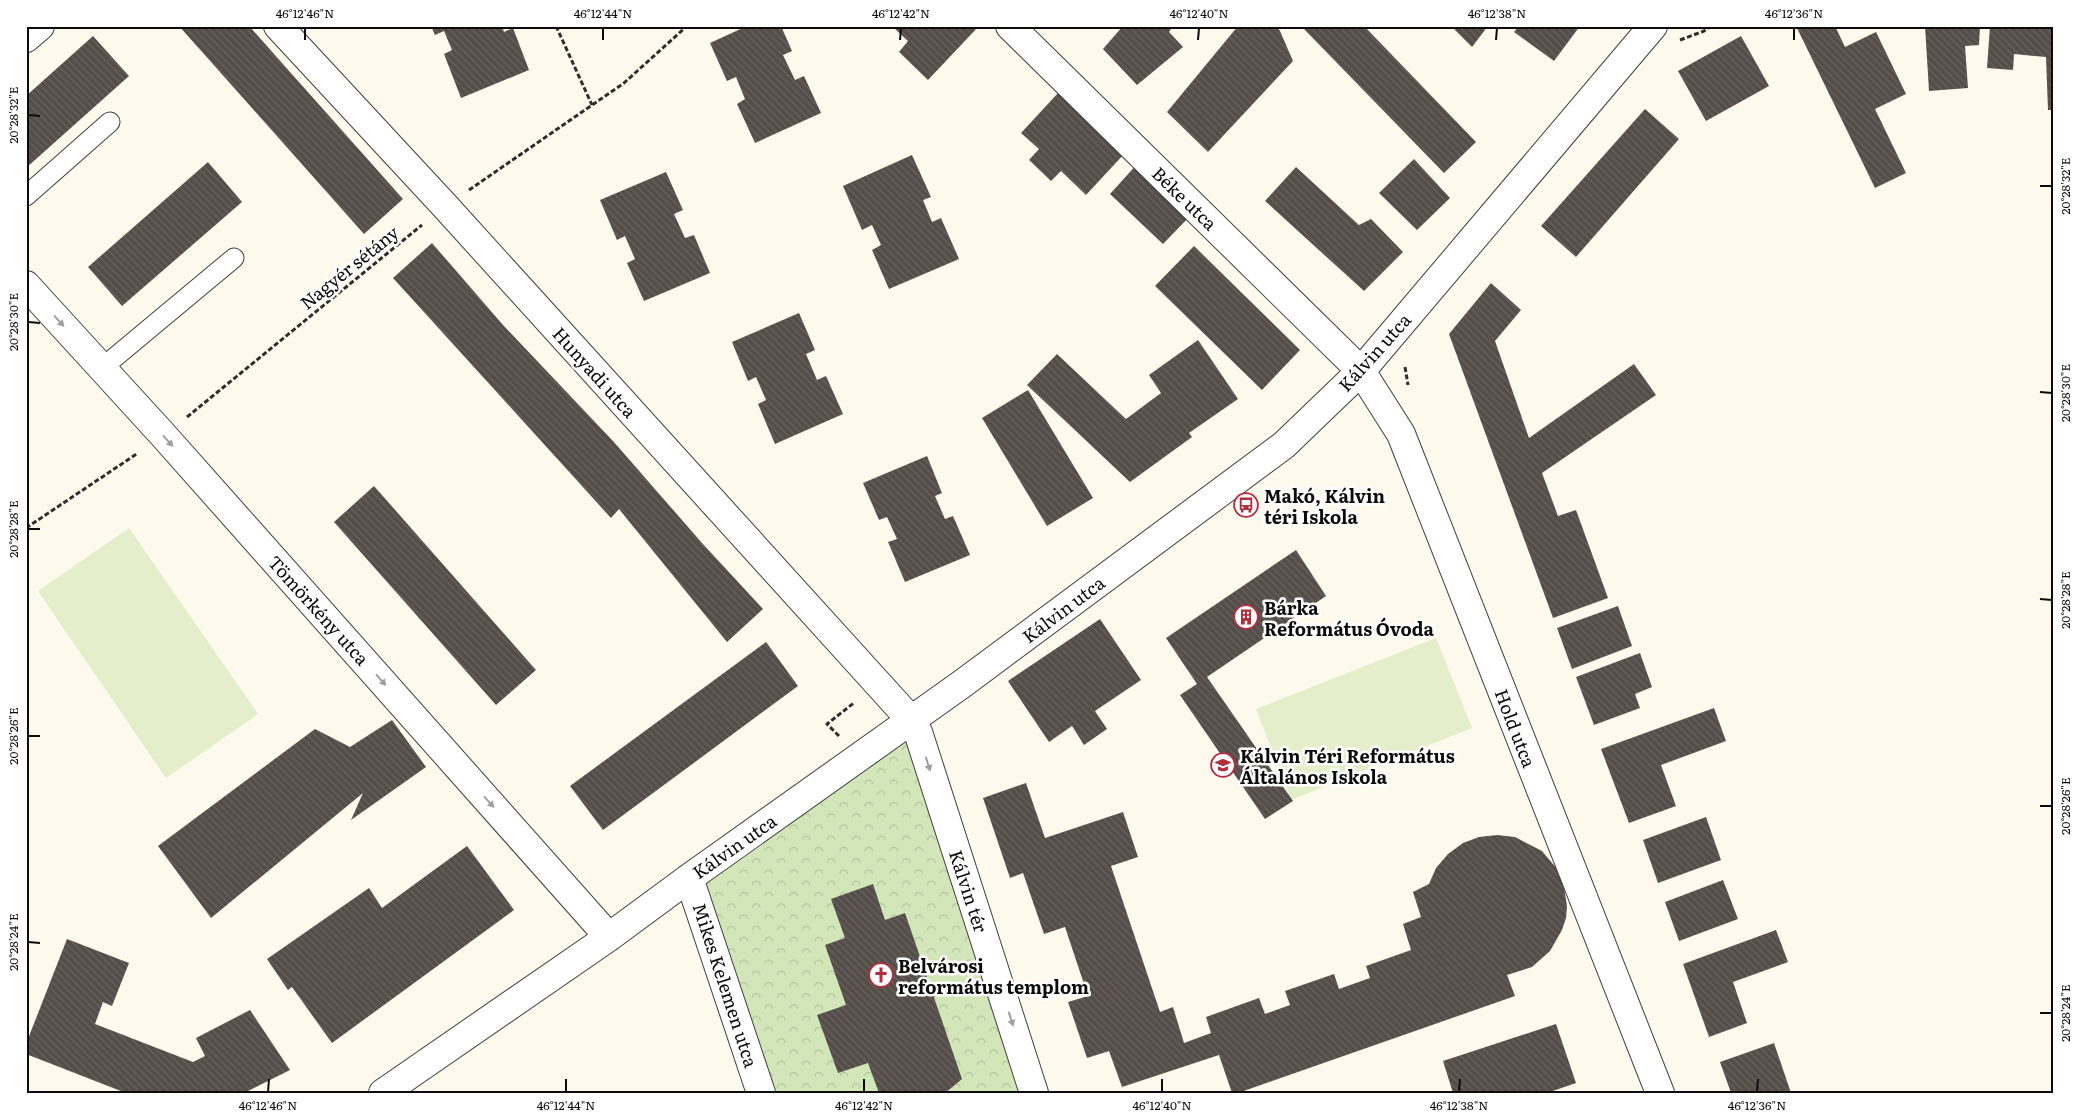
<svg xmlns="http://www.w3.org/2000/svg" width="2080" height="1119" font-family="Literata,serif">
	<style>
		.park { fill: url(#park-crowns) }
		.pitch { fill: #e4eeca }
		.building { fill: url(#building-back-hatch) }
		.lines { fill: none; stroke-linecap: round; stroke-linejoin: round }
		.lane-casing { stroke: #3f3f3f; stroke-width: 21 }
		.street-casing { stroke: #3f3f3f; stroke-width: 30 }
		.path { stroke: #2e2e2e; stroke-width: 3; stroke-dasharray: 5 2.5; stroke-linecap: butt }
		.lane { stroke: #fff; stroke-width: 19 }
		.street { stroke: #fff; stroke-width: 28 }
		.oneway { fill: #9e9e9e }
		.ticks { fill: none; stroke: #0c0c0c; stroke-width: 2 }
		.labels { text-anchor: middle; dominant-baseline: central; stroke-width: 5; stroke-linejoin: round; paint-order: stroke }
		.street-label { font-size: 18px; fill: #0c0c0c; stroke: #fff }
		.poi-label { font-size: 18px; font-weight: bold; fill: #0c0c0c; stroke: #fff; text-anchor: start }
		.neatline { fill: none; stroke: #0c0c0c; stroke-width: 2 }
		.ticks-label { font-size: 12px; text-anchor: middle; fill: #0c0c0c }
	</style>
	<defs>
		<pattern id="park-crowns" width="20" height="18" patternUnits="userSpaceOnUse" patternTransform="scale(1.25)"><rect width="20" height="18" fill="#d3e6b9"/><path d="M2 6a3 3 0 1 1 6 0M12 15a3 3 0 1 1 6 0" fill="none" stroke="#b4c49e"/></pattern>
		<pattern id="building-back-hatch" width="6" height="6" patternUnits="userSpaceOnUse" patternTransform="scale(1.25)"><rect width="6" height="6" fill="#544d49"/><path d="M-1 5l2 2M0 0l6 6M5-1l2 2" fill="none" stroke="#68625f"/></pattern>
	</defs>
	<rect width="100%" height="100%" fill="#fef9ed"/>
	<path class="park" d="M910 719 1034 1093H761L689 878Z"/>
	<path class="pitch" d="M129 528 258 714 166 778 38 591Z
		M1436 638 1472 728 1291 800 1256 709Z"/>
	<path class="building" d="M179 26H249L403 199 364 234Z
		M431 26H502L504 32 513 28 529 70 461 98 444 54 452 50 444 31 435 35Z
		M747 26H781L792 51 783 55 795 80 804 76 821 113 755 143 737 104 745 99 736 77 727 81 710 43Z
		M892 26H979L928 80 899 52 908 41Z
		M1123 26H1173L1169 32 1183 47 1137 85 1103 49Z
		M1238 26H1276L1280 31 1293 61 1208 152 1167 112Z
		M1301 26H1364L1476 142 1444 173Z
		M1451 26H1488L1472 47Z
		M1519 26H1580L1554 61 1514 32Z
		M1796 26H1835L1845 47 1876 32 1906 94 1875 109 1906 173 1875 188Z
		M1925 26H1980L1979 45 1965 46 1968 88 1929 91Z
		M1990 26H2054V110H2048L2046 57 2014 54 2013 70 1987 68Z
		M93 36 129 76 26 168V96Z
		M1741 36 1769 86 1706 121 1678 71Z
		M1059 92 1125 153 1086 195 1061 171 1051 181 1029 160 1039 149 1021 133Z
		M1645 109 1679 139 1576 257 1541 226Z
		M912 155 931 197 923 200 932 222 941 218 959 259 889 289 872 250 881 245 872 225 862 230 843 186Z
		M1414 159 1450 198 1417 230 1379 193Z
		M208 162 242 202 122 306 88 267Z
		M1139 162 1193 213 1163 244 1110 194Z
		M1296 167 1359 225 1371 219 1403 252 1364 291 1265 201Z
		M666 172 683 210 674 214 685 238 694 235 710 273 644 301 627 263 635 259 625 236 617 240 600 200Z
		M432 243 503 325 613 441 702 543 763 609 727 642 619 509 611 518 393 278Z
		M1194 246 1300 350 1262 390 1155 286Z
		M1491 283 1521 310 1495 341 1529 438 1634 364 1656 395 1542 473 1558 516 1576 510 1608 598 1553 618 1449 334Z
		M799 313 815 350 806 354 817 380 826 376 843 414 775 444 758 404 766 400 756 377 748 381 732 342Z
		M1198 340 1238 399 1189 433 1192 437 1130 482 1027 385 1057 354 1126 419 1161 393 1149 375Z
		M1028 390 1093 498 1047 526 982 418Z
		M927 456 942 493 935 496 945 519 953 516 970 555 905 582 888 542 897 539 887 517 879 520 863 483Z
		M374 486 536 670 496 705 334 522Z
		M1296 550 1326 596 1207 677 1293 801 1265 819 1180 695 1197 684 1166 638Z
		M1618 606 1632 646 1572 669 1557 628Z
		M1100 619 1141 680 1095 711 1107 729 1084 745 1072 726 1049 742 1008 681Z
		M766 642 798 686 603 830 570 786Z
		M1640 653 1652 687 1635 694 1640 708 1594 725 1576 677Z
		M1714 708 1726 741 1661 765 1676 806 1629 823 1601 749Z
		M392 720 426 767 351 820 363 793 211 918 158 846 315 729 350 747Z
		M1026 783 1045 838 1123 812 1138 857 1111 866 1160 1012 1173 1007 1184 1043 1211 1033 1206 1017 1259 998 1265 1014 1290 1005 1285 991 1334 974 1339 989 1370 978 1366 966 1411 950 1403 924 1421 917 1413 892 1429 884 1436 868 1448 854 1463 843 1479 837 1497 835 1515 837 1542 851 1558 870 1563 882 1567 906 1566 918 1562 930 1550 951 1532 967 1507 975 1515 996 1238 1093H1232L1219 1055 1122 1087 1109 1051 1087 1058 1068 1002 1088 996 1065 927 1044 934 1023 873 1010 878 983 798Z
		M1706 817 1721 860 1658 883 1643 840Z
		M467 846 514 910 332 1043 292 987 288 990 267 959 369 888 382 908Z
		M1723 880 1738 919 1679 941 1665 902Z
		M873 884 885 920 905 913 962 1079 945 1093H879L868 1063 838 1073 817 1015 846 1005 825 945 845 938 831 899Z
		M1776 930 1788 962 1733 982 1747 1023 1709 1037 1683 964Z
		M67 939 129 963 112 1006 103 1002 95 1024 193 1062 205 1056 196 1038 250 1010 290 1070 244 1093H126L26 1054V1044Z
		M1556 1024 1576 1083 1547 1093H1453L1443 1061Z
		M1774 1043 1791 1093H1731L1720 1062Z"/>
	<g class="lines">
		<g class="lane-casing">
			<path id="lane" d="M26 196 110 122
				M102 368 234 258"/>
		</g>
		<g class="street-casing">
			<path id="street" d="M278 26 445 206 910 719 918 732 1034 1093
				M1010 26 1361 371 1401 434 1660 1093
				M26 38 40 26
				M26 285 164 436 609 937
				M689 878 761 1093
				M383 1093 609 937 689 878 962 684 1284 445 1361 371 1653 26"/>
		</g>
		<path class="path" d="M556 26 592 105
			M1680 40 1704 31 1711 26
			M469 190 624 83 687 26
			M1405 367 1408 385
			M187 417 422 225
			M26 528 138 453
			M839 736 827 724 855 702"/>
		<use href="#lane" class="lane"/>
		<use href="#street" class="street"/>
	</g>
	<defs><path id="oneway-solid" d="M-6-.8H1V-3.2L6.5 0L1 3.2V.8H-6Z" transform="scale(1.25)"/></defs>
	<g class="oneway">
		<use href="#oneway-solid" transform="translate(59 321) rotate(48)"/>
		<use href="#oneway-solid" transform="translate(168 441) rotate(48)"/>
		<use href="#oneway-solid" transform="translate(381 680) rotate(48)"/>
		<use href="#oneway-solid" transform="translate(928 764) rotate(72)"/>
		<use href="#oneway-solid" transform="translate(489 802) rotate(48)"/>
		<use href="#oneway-solid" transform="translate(1011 1019) rotate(72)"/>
	</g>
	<path class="ticks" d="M305 40V28M603 40V28M900 40 901 28M1198 40 1199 28M1496 40 1497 28M1794 40V28M28 115 40 116M2040 186H2052M28 322 40 323M2040 392 2052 393M28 529H40M2040 599 2052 600M28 736H40M2040 806H2052M28 942 40 943M2040 1013H2052M268 1092 269 1079M566 1092V1079M864 1092V1079M1162 1092V1079M1459 1092 1460 1079M1757 1092 1758 1079"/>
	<defs>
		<g id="bus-ring" transform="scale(1.25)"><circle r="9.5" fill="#fff" stroke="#b42d3d" stroke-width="1.5"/><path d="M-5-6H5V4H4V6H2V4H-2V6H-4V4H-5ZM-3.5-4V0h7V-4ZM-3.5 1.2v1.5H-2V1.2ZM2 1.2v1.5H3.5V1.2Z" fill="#b42d3d"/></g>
		<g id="building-ring" transform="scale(1.25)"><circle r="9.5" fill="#fff" stroke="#b42d3d" stroke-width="1.5"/><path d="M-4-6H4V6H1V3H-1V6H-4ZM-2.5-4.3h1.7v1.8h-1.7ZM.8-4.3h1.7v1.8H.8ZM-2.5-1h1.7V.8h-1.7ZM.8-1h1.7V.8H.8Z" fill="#b42d3d"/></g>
		<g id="school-ring" transform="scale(1.25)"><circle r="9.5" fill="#fff" stroke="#b42d3d" stroke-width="1.5"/><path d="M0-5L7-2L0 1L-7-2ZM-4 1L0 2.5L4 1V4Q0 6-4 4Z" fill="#b42d3d"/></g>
		<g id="church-ring" transform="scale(1.25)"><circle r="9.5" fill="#fff" stroke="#b42d3d" stroke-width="1.5"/><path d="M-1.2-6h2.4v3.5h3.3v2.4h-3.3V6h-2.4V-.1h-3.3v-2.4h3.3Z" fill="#b42d3d"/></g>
	</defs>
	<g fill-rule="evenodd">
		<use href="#bus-ring" x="1246" y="505"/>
		<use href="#building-ring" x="1246" y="617"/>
		<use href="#school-ring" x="1223" y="765"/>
		<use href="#church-ring" x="881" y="975"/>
	</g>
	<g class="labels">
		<g class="street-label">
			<text transform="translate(1185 198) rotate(44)">Béke utca</text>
			<text transform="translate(349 267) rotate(-39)">Nagyér sétány</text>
			<text transform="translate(1374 352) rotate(-48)">Kálvin utca</text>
			<text transform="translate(595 372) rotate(48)">Hunyadi utca</text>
			<text transform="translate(1063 609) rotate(-37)">Kálvin utca</text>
			<text transform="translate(319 610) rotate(48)">Tömörkény utca</text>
			<text transform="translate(1516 728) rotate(69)">Hold utca</text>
			<text transform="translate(734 846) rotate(-35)">Kálvin utca</text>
			<text transform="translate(969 891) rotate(72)">Kálvin tér</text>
			<text transform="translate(726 985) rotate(72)">Mikes Kelemen utca</text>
		</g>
		<g class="poi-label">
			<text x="1264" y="495">Makó, Kálvin<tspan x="1264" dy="21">téri Iskola</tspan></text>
			<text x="1264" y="607">Bárka<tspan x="1264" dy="21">Református Óvoda</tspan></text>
			<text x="1240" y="755">Kálvin Téri Református<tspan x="1240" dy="21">Általános Iskola</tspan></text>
			<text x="898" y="965">Belvárosi<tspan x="898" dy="21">református templom</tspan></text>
		</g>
	</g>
	<rect width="2080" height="1119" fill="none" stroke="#ffffff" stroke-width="55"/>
	<rect x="28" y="28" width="2024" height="1064" class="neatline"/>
	<g class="ticks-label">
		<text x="305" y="18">46°12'46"N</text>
		<text x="603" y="18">46°12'44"N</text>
		<text x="901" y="18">46°12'42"N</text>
		<text x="1199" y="18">46°12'40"N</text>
		<text x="1497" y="18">46°12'38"N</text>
		<text x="1794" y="18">46°12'36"N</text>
		<text transform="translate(14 115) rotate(-90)" y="4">20°28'32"E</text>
		<text transform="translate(2066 186) rotate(-90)" y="4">20°28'32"E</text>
		<text transform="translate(14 322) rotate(-90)" y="4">20°28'30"E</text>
		<text transform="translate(2066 393) rotate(-90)" y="4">20°28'30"E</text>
		<text transform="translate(14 529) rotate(-90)" y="4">20°28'28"E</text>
		<text transform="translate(2066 600) rotate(-90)" y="4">20°28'28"E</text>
		<text transform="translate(14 736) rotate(-90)" y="4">20°28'26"E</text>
		<text transform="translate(2066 806) rotate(-90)" y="4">20°28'26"E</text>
		<text transform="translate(14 942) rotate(-90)" y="4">20°28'24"E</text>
		<text transform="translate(2066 1013) rotate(-90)" y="4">20°28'24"E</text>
		<text x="268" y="1110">46°12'46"N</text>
		<text x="566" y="1110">46°12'44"N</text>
		<text x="864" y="1110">46°12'42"N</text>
		<text x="1162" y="1110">46°12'40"N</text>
		<text x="1459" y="1110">46°12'38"N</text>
		<text x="1757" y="1110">46°12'36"N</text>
	</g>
</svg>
